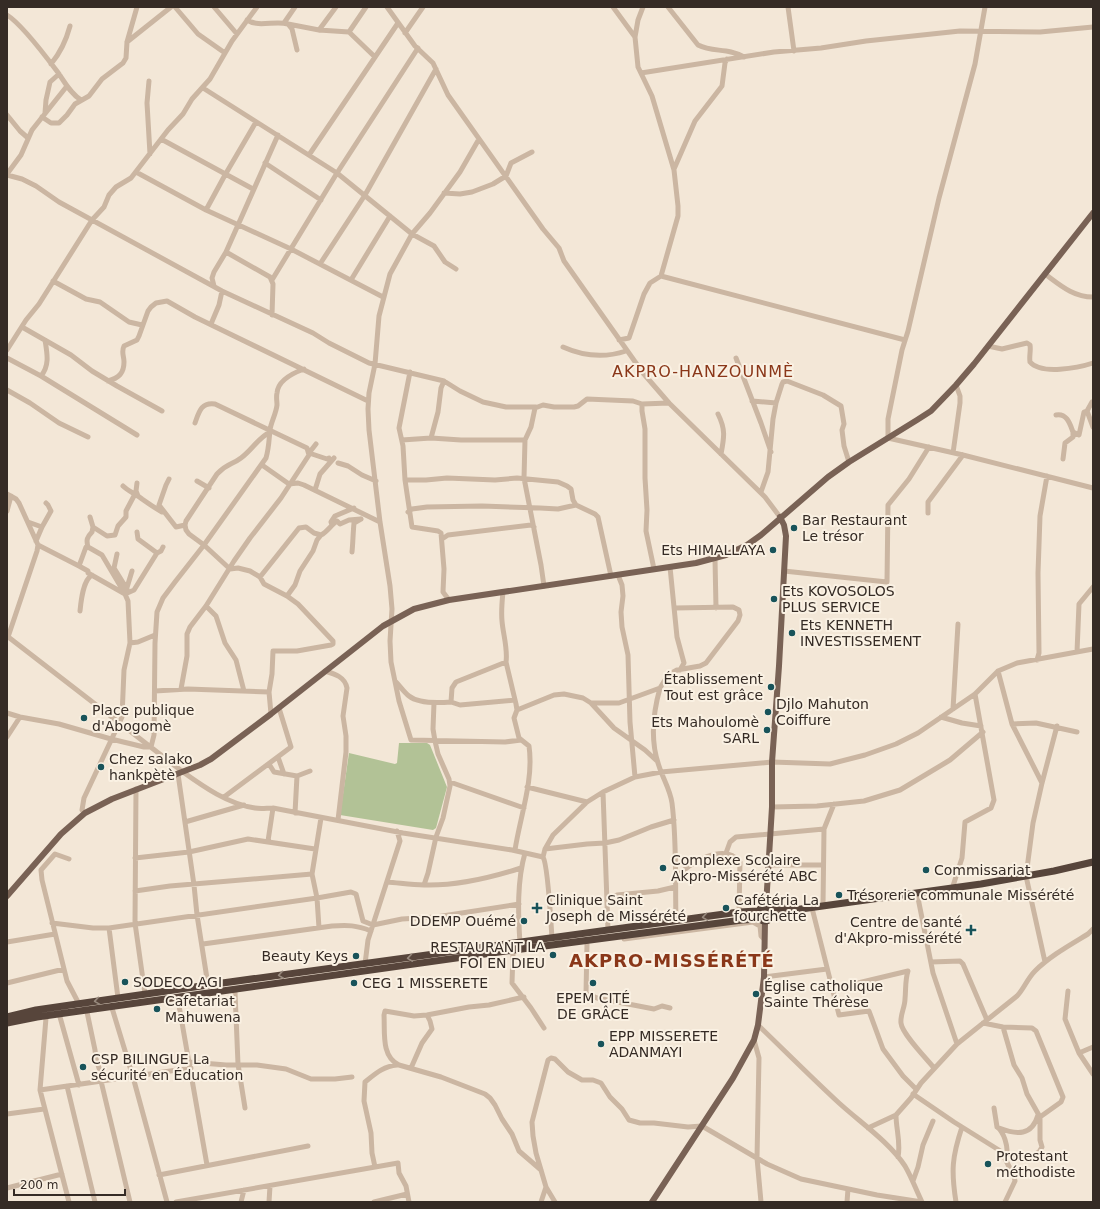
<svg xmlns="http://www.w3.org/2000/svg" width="1100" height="1209" font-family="'DejaVu Sans',sans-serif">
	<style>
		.green { fill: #b2c296 }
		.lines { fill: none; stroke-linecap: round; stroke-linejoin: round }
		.minor { stroke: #cbb6a2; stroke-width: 5 }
		.major { stroke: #796255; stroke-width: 6 }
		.highway { stroke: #57453b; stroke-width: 7 }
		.oneway { stroke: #988a7e }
		.poi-dot { fill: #18535a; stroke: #faf1e3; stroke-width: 1.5 }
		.labels { text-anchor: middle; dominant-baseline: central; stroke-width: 4; stroke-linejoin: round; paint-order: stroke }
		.poi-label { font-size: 14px; fill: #352b25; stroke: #faf1e3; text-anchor: start }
		.quarter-label { font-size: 16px; letter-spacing: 1px; fill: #8a3719; stroke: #faf1e3 }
		.district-label { font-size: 18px; font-weight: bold; letter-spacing: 1px; fill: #8a3719; stroke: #faf1e3 }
	</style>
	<rect width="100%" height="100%" fill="#f3e7d7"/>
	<path class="green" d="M399 743H427L430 745 447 787 436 828 433 830 340 815 349 753 395 764 397 763Z"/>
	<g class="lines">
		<path class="minor" d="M175 7 198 34 225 53
			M214 7 237 34
			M387 7 415 46 433 63 448 95 543 229 559 248 564 261 643 373 669 403 765 497 780 517
			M613 7 635 37 638 67 652 96 674 170 678 206V216L661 276 650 283 644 294 629 338 619 340
			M668 7 698 45C713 53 727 47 744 57
			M788 7 794 51
			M985 7 975 64 939 198 908 331 902 350 888 419V438L963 455 1093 488
			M7 15C23 25 47 58 59 74 65 83 71 94 81 100
			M247 20C260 28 274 20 288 24L292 29 297 50
			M284 23 295 7
			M288 24 319 30 349 32 375 57
			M319 30 336 7
			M349 32 366 7
			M405 33 423 7
			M635 37 638 20 643 7
			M127 42 171 7
			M51 64C61 52 66 41 70 26
			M641 73 774 52 821 48 866 41 960 31 1040 32 1093 27
			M149 81 147 103 150 154
			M203 88 337 173 412 234 434 246 445 262 456 269
			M45 113 46 100 50 82 59 74
			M7 115 20 131 28 138
			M42 117 51 123H59L67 115 75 104 89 96 102 79 123 63 126 58 127 42 137 7
			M161 139 253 189
			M479 139 460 172 430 213 412 234 390 274 379 316 375 364 369 393 368 409 369 430 380 522 390 586 392 609 390 641 391 662 399 701 411 740 505 742 521 740
			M309 155 398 23
			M265 163 321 200
			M674 169 695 121 722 86 725 63 727 59
			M136 172 206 210 291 249 383 297
			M7 174 21 155 32 130 67 86
			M7 175 22 179 36 186 59 202 222 291 313 333 329 343 369 363 444 381 460 391 483 402 506 407H536
			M444 193 460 194 472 192 493 184 506 176 511 163 532 152
			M206 210 225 175 256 122
			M226 252 270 277 273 284 272 315
			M320 264 365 195 436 69
			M1045 274C1060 285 1073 297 1093 297
			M661 276 905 340
			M272 280 337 173 418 48
			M351 280 390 216
			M53 281 86 299 100 302 129 322 142 325
			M214 286 212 278 214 272 226 252 278 135
			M211 324 219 305 222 291
			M22 327 71 355 92 371 117 386 162 411
			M988 346 1002 349 1027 343 1030 345C1031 351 1029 356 1030 362 1041 375 1078 368 1093 363
			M563 347C583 356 605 358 626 351
			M7 350 26 320 39 304 92 220 104 207 109 195 116 187 131 178 168 130 183 114 192 99 210 79 232 41 257 7
			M7 358 41 376 137 435
			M736 358 761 423 771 452
			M410 372 399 428 403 446 405 480H426L447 478 495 480 517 478 558 482 567 486 571 489 573 500 576 505 595 514 598 517 611 576
			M41 376C50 365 47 353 45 340
			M108 381C119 378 124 373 124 362 124 356 121 352 124 346L137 340 139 336 148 311 151 307 156 303 167 301 195 317 368 401
			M7 390 30 403 59 423 88 437
			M752 401 776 403 782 384 783 382 787 381 823 395 841 406 844 424 842 430 844 446 849 462
			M1092 402 1087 411 1093 427
			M642 404V411L645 429V478L647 510 646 531 654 569
			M718 414C726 430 724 438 721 454
			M1056 415C1067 413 1070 424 1073 432L1079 435 1084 412 1087 411
			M270 432C258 438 252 450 241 458 232 465 227 463 217 474L186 521 185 525 186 530 189 534 204 545 230 569 238 568 250 571 260 577 264 584 287 596 298 604 333 641V644L331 645 297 651H273L272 674 269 692 271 714
			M431 438 438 412 441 388 444 381
			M402 440 431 438 461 440H525
			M316 444 309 453 327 459 329 458
			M953 453 960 403V396L956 385
			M1063 459 1065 443 1073 437V432
			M338 463 348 466 362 475 376 481
			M262 465 289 484 298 483 304 485 380 522
			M169 479 166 485 159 505 176 527 185 525
			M405 480 412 527 438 531 441 533 444 569 443 592 449 600
			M197 481 209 488
			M137 483 136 491 138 496
			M123 486C128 491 136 494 142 499 149 504 155 508 162 512
			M315 490 320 474 334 458
			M761 492 768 472 773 419 776 403
			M7 494 16 499 19 503 38 545 37 551 8 637
			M7 511 11 496
			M408 512 412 509 427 507 482 506 540 508 558 509 576 505
			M928 513V502L963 455
			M90 517 93 527
			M28 522 42 527 36 541
			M332 525 331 522 335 516 354 508
			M42 527 51 511 48 505 46 503
			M442 539 448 535 531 525 534 527
			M38 545 79 566 86 547H88
			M88 547C86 540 87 537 92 532L93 527 107 536 115 535 118 526 126 517V511L135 494
			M352 552C353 542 353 533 354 523L361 519
			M157 553 161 551 163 547
			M117 554 114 568 127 589
			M715 559 716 608
			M79 566 88 571V573L125 594
			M670 567 677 637 684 663 680 670
			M132 571 125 594 134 590 157 553 138 539 137 532
			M784 571 887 582 888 505 909 479 929 447
			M618 575 622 585 623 596 621 612 622 627 628 655 630 722 635 777
			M260 577 299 528 306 527 314 533 321 535C327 532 331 525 337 521L340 524 349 520 361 519
			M544 586 541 565 524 478 525 440 531 427 535 408 543 405 554 407H574L578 406 587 399 633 401 642 404 669 403
			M503 592C502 602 501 611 502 621 503 634 508 649 506 662L516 704 517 710 514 718 519 738 529 746C534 780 520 817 515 850
			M287 596 295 585 300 571 313 551 317 540 321 535
			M206 606 216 616 225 643 236 660 244 691
			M80 611C81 601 83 580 92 575
			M7 636 183 772C204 787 228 804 255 808 261 809 267 808 273 808L403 833 512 850 543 857C548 865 551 924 552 938
			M130 643 138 642 155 635
			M1077 652 1079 604 1093 587
			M1037 660 1039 653 1038 573 1040 516 1047 476
			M325 671C335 674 345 677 347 688L343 716 346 736V752L338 820
			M998 671 1012 724 1042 783
			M396 682C400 686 404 692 409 696 419 704 439 703 451 702L452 688 456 682 506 662
			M660 688C653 713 650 741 659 766 663 779 670 789 672 803 677 842 675 882 676 921
			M181 689 187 656V634L190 627 206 606 234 561 250 538 281 498 309 455 307 448 215 404C201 402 199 412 195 423
			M155 691 188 689 269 692
			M451 702 460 705 515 700
			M591 703 614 728 645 750 657 761
			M953 709 958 624
			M517 710 554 695 564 694 583 698 591 703H619L660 688 668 675 677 670 700 666 706 663 738 621 740 615 739 610 733 607 675 608
			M7 713 20 717 59 724 111 739 144 747H151L154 735 155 643 157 612 163 598 175 582 204 545 266 458C269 448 269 439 270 430 271 422 276 414 277 405 277 401 276 397 277 393 278 380 293 373 304 369
			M941 717 962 723 981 726
			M1012 724 1036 723 1077 732
			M7 737 20 717
			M278 757 284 774
			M269 764 274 772 297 776 310 771
			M178 774 194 885 197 915 208 985
			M450 782 524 808
			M527 787 587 802
			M136 789 135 923 145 994
			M603 792 608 930
			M224 797 291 747 279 708
			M772 807 817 806 864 801 900 790 950 760 983 732
			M85 813 82 810 84 798 122 717 124 670 130 643 128 601 125 594 102 555 88 547
			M295 813 297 776
			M185 822 244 805
			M268 841 273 808
			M545 849 587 844 605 843 619 840 651 827 674 820
			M726 853 730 842 736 837 824 829
			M543 857 545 849 553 835 587 802 603 792 635 777 661 772 772 762 830 764 865 755 896 744 918 733 975 694 998 671 1017 663 1093 649
			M135 858 189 852 248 839 315 849
			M69 859 55 854 41 870 42 880 67 981 79 1004
			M769 865H823
			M675 878C689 864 723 841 740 862L739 912
			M387 882C400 883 412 885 424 885 457 886 490 878 521 868
			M424 885 428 873 436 837 443 818 450 786 449 779 438 754 435 741 433 729 434 703
			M952 889 962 858 965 822 991 808 994 800 975 694
			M135 891 170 886 312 874
			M917 893 933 973 957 1044
			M607 899 617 895 658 891 675 887
			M823 906 824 829 834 804
			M812 908 839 1015 869 1011 883 1049 903 1076 916 1089
			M52 923 93 928H109L317 898 351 892 356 894 363 921 373 925 402 919 436 917 519 904
			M109 928 118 998
			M319 928 317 898 312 874 321 818
			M624 939 753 922 760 926 761 936 764 939
			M7 942 55 934
			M520 943C518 913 517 881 525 853
			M203 944 332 926C348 925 356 925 371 931
			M587 944 586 993 597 998 623 1003 654 1009 662 1006 670 1008
			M514 950 513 953 512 983 531 1008 544 1028
			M931 962 960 961 963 964 987 1020
			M1045 962 1026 876 1033 823 1042 783 1057 726
			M365 964 368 940 400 841 397 831
			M764 977 827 969
			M7 983 64 969
			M833 989 908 971C905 980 906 989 905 999 905 1007 900 1015 901 1023 902 1034 927 1059 934 1068
			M1068 991 1065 1019 1079 1053 1093 1074
			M235 992 238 1064 245 1108
			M524 997 489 1005 469 1007 427 1015 414 1016 385 1011 384 1015C385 1032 381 1057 399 1065L441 1077 485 1094 490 1098 495 1105 502 1119 512 1134 519 1151 541 1170
			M178 1000 207 1165
			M112 1008 133 1077 167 1202
			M87 1012 95 1050 96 1059 100 1071 101 1081 130 1202
			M60 1017 79 1085
			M46 1018 40 1090 69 1202
			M758 1025C785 1051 812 1078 839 1103 861 1123 889 1142 905 1166 912 1178 916 1190 922 1202
			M1003 1027 1014 1065 1022 1078 1027 1094 1040 1117
			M754 1040 759 1058 757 1158 761 1202
			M1079 1053 1093 1047
			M190 1062 226 1065H257L286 1069 311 1079H335L352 1077
			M411 1068 422 1043 432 1029 430 1021 427 1015
			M67 1086 95 1202
			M40 1090 191 1068
			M913 1094 954 1122 1002 1152 1014 1156 1029 1158 1039 1152 1042 1147 1040 1140V1117L1061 1102 1063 1097 1036 1031 1032 1028 1003 1027 983 1023
			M994 1108 997 1127C1004 1132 1008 1146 1007 1155
			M7 1114 44 1109
			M896 1115C896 1129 901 1143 898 1157
			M868 1128 896 1115 911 1098 921 1083 957 1044 1017 996C1024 989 1027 979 1035 971 1050 956 1070 945 1088 934L1093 929
			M999 1128C1017 1135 1032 1136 1038 1115
			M1002 1153 1014 1176 1015 1181 1005 1202
			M375 1167 372 1153 371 1133 364 1101 365 1082C375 1074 384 1066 397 1065
			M159 1175 308 1146
			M913 1181 918 1167 923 1145 933 1121
			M7 1188 62 1174
			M176 1202 398 1163 399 1173 406 1186 409 1202
			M241 1202 244 1190
			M269 1202 270 1186
			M374 1202 407 1194
			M541 1202 546 1187
			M555 1202 546 1187 536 1153 533 1136 532 1122 548 1060 551 1058 555 1059 568 1072 582 1080H593L601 1083 610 1097 622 1109 629 1120 640 1123H654L688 1127 702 1126 767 1164 801 1179 877 1195 922 1202
			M847 1202 848 1189
			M956 1202C951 1171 952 1157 962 1127"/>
		<path class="major" d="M7 896 61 834 85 813 112 799 200 765 211 759 271 714 383 626 414 609 449 600 696 563 726 555 747 545 761 535 828 477 849 462 917 420 931 411 956 385 974 364 1093 213
			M766 906 772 807V762L779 666 786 536 784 525 780 517
			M652 1202 733 1078 754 1040 758 1025 764 977 765 921"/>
		<path class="highway" d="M758 914a7 7 0 1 1 14 0a7 7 0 1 1-14 0Z
			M768 907 795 909
			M771 917 801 909 981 884 1054 871 1093 862
			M7 1017 36 1010 208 985 739 912 758 911
			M7 1023 37 1017 514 950 742 920 761 919"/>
	</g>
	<defs><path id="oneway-chevron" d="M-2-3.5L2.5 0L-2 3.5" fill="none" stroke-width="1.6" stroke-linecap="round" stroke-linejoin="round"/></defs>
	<g class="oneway">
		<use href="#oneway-chevron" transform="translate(705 917) rotate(172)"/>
		<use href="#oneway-chevron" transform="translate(410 958) rotate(172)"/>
		<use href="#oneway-chevron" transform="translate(281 975) rotate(172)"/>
		<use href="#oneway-chevron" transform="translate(97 1001) rotate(171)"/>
	</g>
	<g class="poi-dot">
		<circle cx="794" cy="528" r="4"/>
		<circle cx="773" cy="550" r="4"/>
		<circle cx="774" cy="599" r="4"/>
		<circle cx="792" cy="633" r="4"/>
		<circle cx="771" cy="687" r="4"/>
		<circle cx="768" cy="712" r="4"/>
		<circle cx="84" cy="718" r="4"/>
		<circle cx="767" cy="730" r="4"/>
		<circle cx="101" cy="767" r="4"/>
		<circle cx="663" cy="868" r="4"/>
		<circle cx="926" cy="870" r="4"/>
		<circle cx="839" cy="895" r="4"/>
		<path d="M535 902h4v4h4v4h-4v4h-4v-4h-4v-4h4z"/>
		<circle cx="726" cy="908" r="4"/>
		<circle cx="524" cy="921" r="4"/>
		<path d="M969 924h4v4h4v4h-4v4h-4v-4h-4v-4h4z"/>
		<circle cx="553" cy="955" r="4"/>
		<circle cx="356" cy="956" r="4"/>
		<circle cx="125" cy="982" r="4"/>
		<circle cx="354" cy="983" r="4"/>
		<circle cx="593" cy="983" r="4"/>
		<circle cx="756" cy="994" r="4"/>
		<circle cx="157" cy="1009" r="4"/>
		<circle cx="601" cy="1044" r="4"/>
		<circle cx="83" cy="1067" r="4"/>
		<circle cx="988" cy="1164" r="4"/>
	</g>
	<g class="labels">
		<g class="poi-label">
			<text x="802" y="520">Bar Restaurant<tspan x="802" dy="16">Le trésor</tspan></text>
			<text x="765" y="550" text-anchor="end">Ets HIMALLAYA</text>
			<text x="782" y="591">Ets KOVOSOLOS<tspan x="782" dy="16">PLUS SERVICE</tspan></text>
			<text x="800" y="625">Ets KENNETH<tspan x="800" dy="16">INVESTISSEMENT</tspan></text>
			<text x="763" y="679" text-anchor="end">Établissement<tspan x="763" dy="16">Tout est grâce</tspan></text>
			<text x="776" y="704">Djlo Mahuton<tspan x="776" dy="16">Coiffure</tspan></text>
			<text x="92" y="710">Place publique<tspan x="92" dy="16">d'Abogomè</tspan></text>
			<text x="759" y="722" text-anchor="end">Ets Mahoulomè<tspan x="759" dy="16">SARL</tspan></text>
			<text x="109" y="759">Chez salako<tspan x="109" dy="16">hankpètè</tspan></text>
			<text x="671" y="860">Complexe Scolaire<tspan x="671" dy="16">Akpro-Missérété ABC</tspan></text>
			<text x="934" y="870">Commissariat</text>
			<text x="847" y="895">Trésorerie communale Missérété</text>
			<text x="546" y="900">Clinique Saint<tspan x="546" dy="16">Joseph de Missérété</tspan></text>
			<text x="734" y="900">Cafétéria La<tspan x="734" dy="16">fourchette</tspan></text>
			<text x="516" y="921" text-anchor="end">DDEMP Ouémé</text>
			<text x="962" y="922" text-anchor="end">Centre de santé<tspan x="962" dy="16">d'Akpro-missérété</tspan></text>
			<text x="545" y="947" text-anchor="end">RESTAURANT LA<tspan x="545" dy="16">FOI EN DIEU</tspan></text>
			<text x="348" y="956" text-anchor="end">Beauty Keys</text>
			<text x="133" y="982">SODECO AGI</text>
			<text x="362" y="983">CEG 1 MISSERETE</text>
			<text x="764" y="986">Église catholique<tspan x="764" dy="16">Sainte Thérèse</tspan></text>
			<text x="593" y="998" text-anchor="middle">EPEM CITÉ<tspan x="593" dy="16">DE GRÂCE</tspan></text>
			<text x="165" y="1001">Cafetariat<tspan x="165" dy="16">Mahuwena</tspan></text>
			<text x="609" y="1036">EPP MISSERETE<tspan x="609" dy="16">ADANMAYI</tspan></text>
			<text x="91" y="1059">CSP BILINGUE La<tspan x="91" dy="16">sécurité en Éducation</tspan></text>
			<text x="996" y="1156">Protestant<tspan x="996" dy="16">méthodiste</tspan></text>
		</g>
		<g class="quarter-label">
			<text x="703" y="371">AKPRO-HANZOUNMÈ</text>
		</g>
		<g class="district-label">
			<text x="672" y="960">AKPRO-MISSÉRÉTÉ</text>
		</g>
	</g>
	<rect width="1100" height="1209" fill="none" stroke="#352b25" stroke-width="16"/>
	<path d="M14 1189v6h111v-6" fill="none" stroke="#352b25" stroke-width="2"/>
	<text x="20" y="1189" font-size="12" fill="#352b25" stroke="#faf1e3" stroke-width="3" paint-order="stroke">200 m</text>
</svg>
